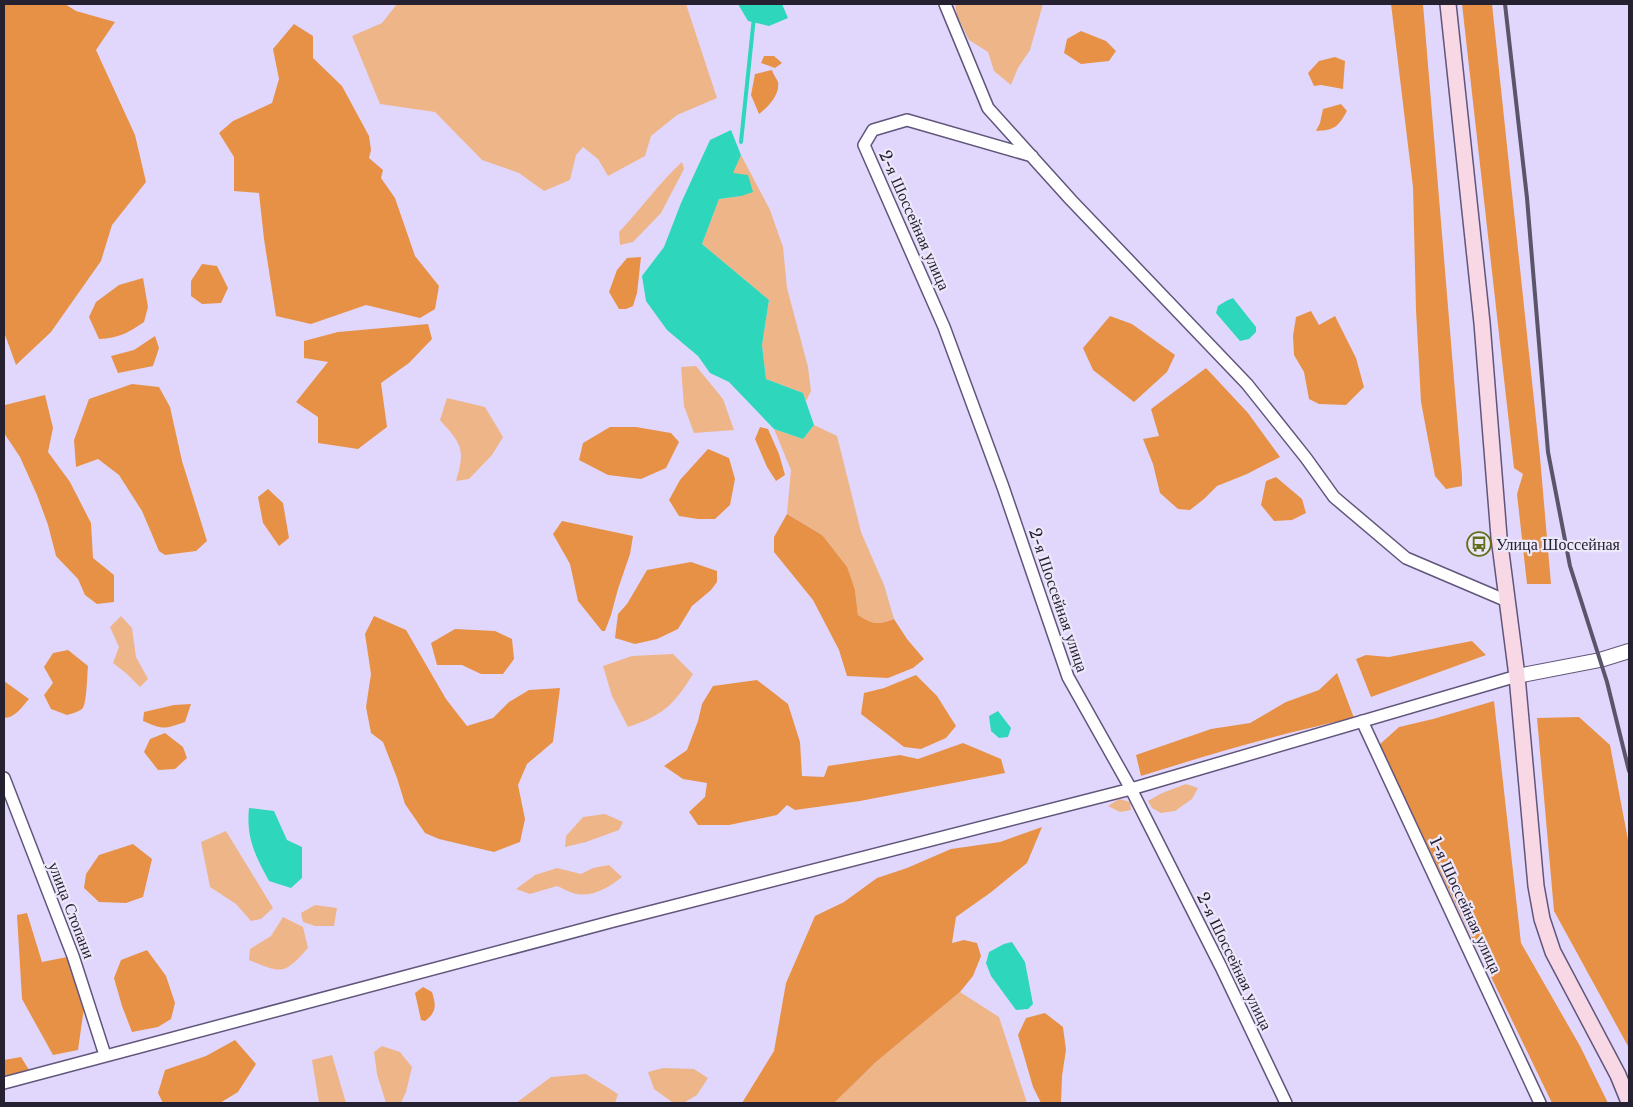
<svg xmlns="http://www.w3.org/2000/svg" width="1633" height="1107" font-family="'Libre Baskerville',serif">
	<style>
		.green { fill: #eeb589 }
		.forest { fill: #e79147 }
		.water { fill: #2ed7bb }
		.lines { fill: none; stroke-linecap: round; stroke-linejoin: round }
		.stream { stroke: #2ed7bb; stroke-width: 4 }
		.minor-casing { stroke: #61557c; stroke-width: 14 }
		.tertiary-casing { stroke: #61557c; stroke-width: 16 }
		.secondary-casing { stroke: #61557c; stroke-width: 18 }
		.minor { stroke: #fff; stroke-width: 11 }
		.tertiary { stroke: #fff; stroke-width: 14 }
		.secondary { stroke: #f8d8e4; stroke-width: 15 }
		.rail { stroke: #5b556b; stroke-width: 4 }
		.labels { text-anchor: middle; dominant-baseline: central; stroke-width: 4.5; stroke-linejoin: round; paint-order: stroke }
		.street-label { font-size: 16px; fill: #262131; stroke: #ede7fa }
		.poi-label { font-size: 16px; fill: #262131; stroke: #ede7fa; text-anchor: start }
	</style>
	<rect width="100%" height="100%" fill="#e1d7fc"/>
	<path class="green" d="M397 4H686L717 98 677 115 651 136 645 156 608 176 598 159 583 147 576 155 570 180 544 191 519 173 482 160 435 112 380 104 352 36 382 23Z
		M955 4H1043L1030 50 1018 68 1011 85 994 71 988 52 969 40 957 16Z
		M741 155 770 210 783 247 787 288 808 367 811 391 806 401 803 393 766 379 762 345 769 300 702 244 719 199 741 196 732 173Z
		M682 162 684 169 661 213 633 242 620 245 619 232C641 209 659 183 682 162Z
		M696 366 723 399 734 430 694 433 684 406 681 367Z
		M447 398 485 407 503 437 492 455 469 479 456 481C466 448 461 444 440 420Z
		M814 425 837 436 861 532 884 585 894 619C876 625 874 625 858 615L855 590 822 535 787 514 791 470 774 429 803 439Z
		M121 616 132 628 136 657 148 679 140 687 127 674 113 663 119 647 110 627Z
		M673 654 693 674C674 705 662 716 628 727L612 696 603 666 632 656Z
		M1186 784 1198 788 1192 799 1175 811 1161 813 1152 808 1148 801 1162 793Z
		M1119 799 1130 802 1131 810 1120 812 1108 806Z
		M605 814 623 822 619 830 586 842 565 847 566 836 583 817Z
		M226 831 273 908 261 919 251 921 236 904 210 887 201 842Z
		M609 865 622 877C609 887 594 897 577 894 570 893 563 888 557 886L530 894 516 889 535 875 557 868 581 874 593 868Z
		M315 905 337 908 334 926H315L303 922 301 913Z
		M283 917 303 927 308 948C283 976 282 973 249 960L250 949 271 936Z
		M960 992 999 1017 1027 1103H834L876 1062Z
		M382 1046 400 1052 412 1067 406 1092 401 1103H386L377 1074 374 1052Z
		M332 1055 346 1103H319L312 1060Z
		M663 1068 694 1069 708 1078 697 1095 685 1102H672L654 1089 648 1072Z
		M586 1074 618 1094 615 1103H516L551 1077Z"/>
	<path class="forest" d="M4 4H65L76 11 115 22 96 50 135 135 146 182 112 225 101 261 51 332 16 365 4 332Z
		M1391 4H1423L1462 476V486L1446 489 1435 476 1421 402 1416 310 1413 187Z
		M1462 4H1492L1540 457 1551 584H1527L1517 494 1523 474 1514 468Z
		M294 24 313 36V58L342 86 369 136 371 150 369 158 383 170 381 178 395 198 415 256 439 286 435 309 420 318 366 305 311 324 276 316 264 239 259 193 234 191V157L219 133 233 121 272 103 279 79 273 49Z
		M1081 31 1106 41 1116 51 1109 61 1081 64 1064 53 1067 39Z
		M764 56H774L782 63 775 68 761 63Z
		M1335 57 1345 61 1343 89 1321 85 1314 86 1308 73 1319 61Z
		M772 70C773 74 777 79 778 82 780 95 768 107 759 114L751 95 755 74Z
		M1341 104 1347 111C1338 127 1335 130 1316 131L1320 123 1323 109Z
		M641 257 637 293 633 306 626 309H619L609 292 617 270 627 258Z
		M202 264 217 266 228 288 221 303 202 304 191 296V281Z
		M143 278 148 307 144 322C128 333 119 338 99 339L89 317 96 302 119 285Z
		M1311 311 1319 325 1335 316 1356 358 1364 387 1346 405 1319 404 1309 399 1304 372 1294 355 1293 336 1296 317Z
		M1110 316 1132 324 1175 355 1167 372 1134 402 1093 370 1083 348Z
		M428 324 432 339 409 363 381 383 387 427 358 449 318 443V417L296 402 328 362 304 358V341L338 332Z
		M155 336 159 348 153 366 118 373 111 356 134 350Z
		M1206 368 1248 413 1280 457 1247 474 1217 486 1204 499 1190 510 1178 509 1160 493 1153 464 1143 439 1159 436 1151 409Z
		M132 384 159 387 170 407 182 461 207 541 196 551 165 555 159 551 142 511 119 475 98 459 76 467 74 440 89 399Z
		M45 395 53 428 48 452 70 482 91 523 93 558 114 575V602L97 604 85 595 78 579 56 556 48 525 37 495 20 457 4 433 5 405Z
		M610 427H636L671 433 679 442 666 468 641 479 608 475 579 460 583 443Z
		M760 427 768 429 779 454 785 475 776 481 767 467 755 439Z
		M708 449 729 458 735 479 730 505 715 519H698L679 516 669 500 680 480Z
		M1276 477 1302 499 1306 513 1292 520 1274 521 1261 505 1266 481Z
		M268 489 283 503 289 538 279 546 263 523 258 497Z
		M787 514 822 535 847 567 855 590 858 615C874 625 877 625 894 619L907 639 924 659 913 668 888 678 847 676 839 650 813 600 774 552V537Z
		M562 521 633 536 630 554 618 589 611 615 605 631H602L578 601 570 564 553 534Z
		M691 562 717 571V582L711 590 692 606 678 629 657 639 635 644 615 638 618 614 627 604 647 570Z
		M374 616 406 630 446 699 467 726 493 718 509 702 529 690 560 688 553 742 527 764 518 785 525 819 520 842 494 852 439 839 425 833 405 804 397 778 383 742 371 733 366 707 371 674 365 634Z
		M455 629 495 631 512 639 514 659 503 674H481L462 665H437L431 643Z
		M1472 641 1486 655 1371 697 1356 659 1366 655 1389 657Z
		M68 650 88 666C87 676 87 705 82 709 78 712 71 714 67 715L51 709 44 695 53 683 44 667 53 653Z
		M1337 673 1354 718C1282 733 1211 754 1141 776L1136 755 1211 729 1250 723 1286 702 1319 690Z
		M916 675 937 696 956 726 946 738 921 749 904 747 861 714 864 693 884 688Z
		M757 680 788 704 800 742 802 776 824 777 828 766 900 755 918 759 963 743 1001 759 1005 773 860 801 795 810 787 805 777 815 729 825H698L689 812 705 797 707 783 683 779 664 766 687 750 698 721 702 704 713 686Z
		M4 681 29 699C22 707 15 718 4 718Z
		M1494 701 1521 943 1580 1046 1608 1103H1552L1379 745 1399 727 1433 719Z
		M191 704 185 722C164 729 164 730 143 721L144 712 174 705Z
		M1579 717 1610 745 1629 845V1048L1554 911 1537 718Z
		M165 733 183 747 187 758 175 769 158 770 144 752 150 739Z
		M1042 827 1027 863 990 893 956 917 952 943 964 940 977 943 981 956 973 976 960 992 876 1062 834 1103H742L774 1051 786 983 815 916 844 902 877 878 907 868 951 849 1000 842Z
		M133 844 152 859 143 897 126 903 99 902 84 888 86 874 99 855Z
		M27 913 42 962 67 957 85 1001 78 1050 53 1055 22 999 17 915Z
		M147 950 166 976 175 1003 171 1019 158 1027 132 1032 122 1006 114 978 121 960Z
		M423 987 432 992C436 1005 437 1012 425 1021L421 1020 415 993Z
		M1045 1013 1063 1027 1066 1050 1062 1076 1061 1103H1041L1033 1087 1018 1035 1026 1018Z
		M235 1040 256 1064 238 1092 220 1103H163L158 1093 165 1070 206 1056Z
		M21 1057 29 1070 4 1076V1060Z"/>
	<path class="water" d="M738 4H782L788 18 769 26 748 21Z
		M731 130 741 155 733 173 748 175 753 192 741 196 719 199 702 244 769 300 762 345 766 379 803 393 814 425 803 439 774 429 729 382 710 373 698 356 667 330 646 301 642 276 664 247 681 203 710 140Z
		M1233 298 1256 327V332L1249 339 1240 341 1216 313 1218 306 1226 301Z
		M998 711 1011 728 1008 737 999 738 991 731 989 716Z
		M249 808 274 811 287 840 302 847V878L291 888 269 881C255 855 246 838 249 808Z
		M1012 942 1025 962 1033 1004 1028 1009 1016 1010 991 976 986 963 989 952 1004 944Z"/>
	<g class="lines">
		<path class="stream" d="M741 142 754 17"/>
		<g class="minor-casing">
			<path id="minor" d="M945 4 988 108 1071 200 1247 384 1306 458 1334 497 1406 558 1507 601
				M1032 156 907 120 873 130 864 145 944 327 1003 487 1068 677 1131 789 1221 967 1286 1103
				M1362 721 1540 1103
				M4 778 73 956 105 1055
				M4 1083 614 921 1131 789 1517 676"/>
		</g>
		<g class="tertiary-casing">
			<path id="tertiary" d="M1517 676 1600 660 1629 651"/>
		</g>
		<g class="secondary-casing">
			<path id="secondary" d="M1448 4 1482 323 1499 537 1517 676 1536 886 1542 919 1553 952 1618 1075 1629 1102"/>
		</g>
		<use href="#minor" class="minor"/>
		<use href="#tertiary" class="tertiary"/>
		<use href="#secondary" class="secondary"/>
		<path class="rail" d="M1505 4 1527 198 1548 452 1570 566 1607 682 1629 771"/>
	</g>
	<defs>
		<g id="bus-ring" transform="scale(1.25)"><circle r="9.5" fill="#ede7fa" stroke="#62701b" stroke-width="1.5"/><path d="M-5-6H5V4H4V6H2V4H-2V6H-4V4H-5ZM-3.5-4V0h7V-4ZM-3.5 1.2v1.5H-2V1.2ZM2 1.2v1.5H3.5V1.2Z" fill="#62701b"/></g>
	</defs>
	<g fill-rule="evenodd">
		<use href="#bus-ring" x="1479" y="544"/>
	</g>
	<g class="labels">
		<g class="street-label">
			<text transform="translate(915 220) rotate(66)">2-я Шоссейная улица</text>
			<text transform="translate(1059 600) rotate(71)">2-я Шоссейная улица</text>
			<text transform="translate(1466 905) rotate(65)">1-я Шоссейная улица</text>
			<text transform="translate(72 910) rotate(69)">улица Стопани</text>
			<text transform="translate(1235 961) rotate(64)">2-я Шоссейная улица</text>
		</g>
		<g class="poi-label">
			<text x="1496" y="544">Улица Шоссейная</text>
		</g>
	</g>
	<rect width="1633" height="1107" fill="none" stroke="#262131" stroke-width="10"/>
</svg>
